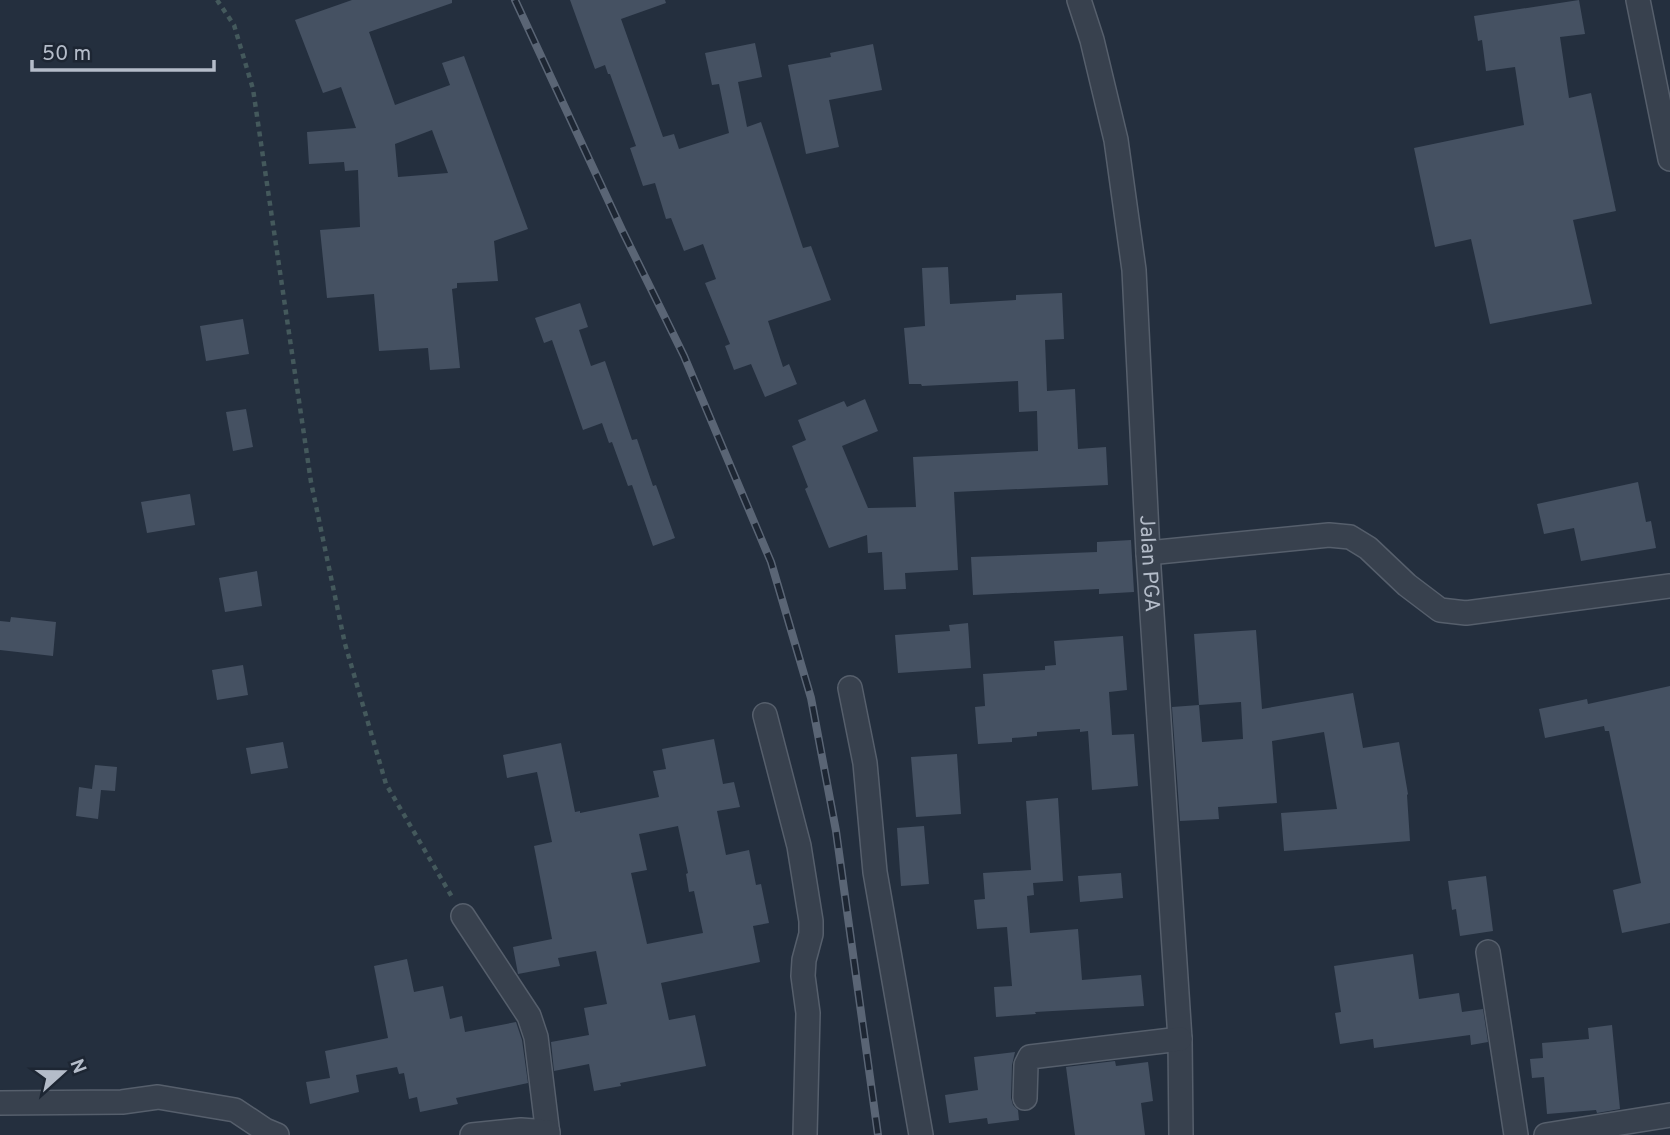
<svg xmlns="http://www.w3.org/2000/svg" width="1670" height="1135" font-family="Overpass,sans-serif">
	<style>
		.building { fill: #455162; fill-rule: evenodd }
		.lines { fill: none; stroke-linecap: round; stroke-linejoin: round }
		.minor-casing { stroke: #565f6c; stroke-width: 26 }
		.path { stroke: #44595c; stroke-width: 4.5; stroke-dasharray: 5 5; stroke-linecap: butt }
		.minor { stroke: #38414e; stroke-width: 23 }
		.rail-casing { stroke: #5a6575; stroke-width: 8 }
		.rail { stroke: #1d2633; stroke-width: 5; stroke-dasharray: 16; stroke-linecap: butt }
		.labels { text-anchor: middle; dominant-baseline: central; stroke-width: 7; stroke-linejoin: round; paint-order: stroke }
		.street-label { font-size: 21px; fill: #b4bcc9; stroke: #1d2633 }
	</style>
	<rect width="100%" height="100%" fill="#242f3e"/>
	<path class="building" d="M352 0H452V3L369 32 395 105 450 85 442 63 464 56 528 229 494 241 498 281 457 283V288L452 289 460 368 430 370 428 348 379 351 374 294 327 298 320 230 360 227 358 170 345 171 344 162 309 164 307 132 356 128 341 87 323 93 295 20ZM432 130 448 173 398 177 395 144Z
		M570 0H665L666 3 621 19 663 137 674 134 679 149 729 133 719 84 712 85 705 53 755 43 762 77 738 82 747 127 761 122 803 248 811 246 831 300 768 321 783 367 789 364 797 384 765 397 751 364 734 370 725 346 730 344 705 283 716 279 703 244 684 251 671 218 666 219 655 183 643 186 630 148 636 146 610 74H608L605 65 595 69Z
		M1579 0 1585 34 1560 37 1569 98 1591 93 1616 211 1573 220 1592 304 1490 324 1471 239 1435 247 1414 148 1524 125 1515 67 1486 71 1482 40 1478 41 1474 16Z
		M873 44 882 90 829 100 839 147 806 154 788 65 831 57 830 53Z
		M948 267 950 304 1016 300V295L1062 293 1064 339 1045 340 1047 391 1075 389 1078 449 1106 447 1108 485 954 492 958 570 905 573 906 589 884 590 882 552 868 553 867 535 829 548 805 489 808 487 792 446 806 440 798 420 844 401 847 407 865 399 878 431 842 446 868 508 916 507 913 457 1038 451 1037 411 1019 412 1018 381 922 386 921 384H909L904 328 925 326 922 268Z
		M580 303 588 327 579 330 591 366 605 361 632 440 637 439 653 486 656 485 675 538 653 546 632 485 628 486 612 442 609 443 602 423 583 430 552 340 544 343 535 318Z
		M243 319 249 354 206 361 200 326Z
		M246 409 253 447 233 451 226 412Z
		M1638 482 1646 522 1651 521 1656 548 1581 561 1574 528 1544 534 1537 504Z
		M190 494 195 525 147 533 141 502Z
		M1131 540 1134 592 1099 594V589L973 595 971 557 1097 552V542Z
		M257 571 262 606 225 612 219 578Z
		M11 617 56 622 53 656 0 650V621L10 622Z
		M968 623 971 668 898 673 895 635 950 631 949 625Z
		M1256 630 1262 709 1353 693 1363 748 1399 742 1408 794 1407 795 1410 841 1284 851 1281 813 1337 809 1324 732 1272 741 1277 803 1218 807 1219 819 1180 821 1172 707 1199 705 1194 634ZM1241 702 1243 739 1202 742 1199 705Z
		M1123 636 1127 690 1109 692 1112 735 1134 734 1138 786 1092 790 1088 731 1080 732V729L1037 732V736L1012 738V742L978 744 975 707 985 706 983 674 1045 670V666L1056 665 1054 641Z
		M243 665 248 695 217 700 212 670Z
		M1670 686V923L1622 933 1613 890 1641 883 1609 731H1605L1604 726 1545 738 1539 709 1587 699 1588 704Z
		M714 739 723 784 734 782 740 807 717 811 726 855 749 850 756 885 761 884 769 923 753 926 760 962 661 983 669 1020 695 1015 706 1066 620 1083 621 1086 594 1091 589 1064 554 1071 551 1042 589 1035 584 1008 607 1004 596 951 558 958 560 966 518 974 513 947 552 939 534 846 552 842 537 772 507 778 503 755 561 743 575 812 580 811V813L659 797 653 771 666 769 662 749ZM678 826 688 873 686 874 689 892 694 891 703 933 647 944 631 873 647 870 639 834Z
		M283 742 288 768 251 774 246 748Z
		M957 754 961 814 916 817 911 757Z
		M95 765 117 767 115 791 101 790 98 819 76 816 79 787 92 789Z
		M1058 798 1063 881 1033 883 1034 895 1027 896 1030 933 1078 929 1082 980 1141 975 1144 1006 1035 1012 1036 1014 996 1017 994 987 1012 986 1007 927 977 929 974 900 985 899 983 873 1031 870 1026 801Z
		M924 826 929 884 901 886 897 828Z
		M1121 873 1123 898 1080 902 1078 876Z
		M1486 876 1493 931 1460 936 1456 909 1452 910 1448 881Z
		M1413 954 1419 999 1459 993 1462 1012 1483 1009 1488 1042 1471 1045 1470 1035 1374 1048 1373 1039 1340 1044 1335 1013 1341 1012 1334 966Z
		M407 959 414 992 443 986 450 1019 462 1016 465 1032 516 1022 522 1040 528 1083 456 1098 458 1104 420 1112 417 1097 409 1099 404 1073 399 1074 397 1067 356 1075 359 1092 310 1104 306 1082 330 1078 325 1051 388 1038 374 966Z
		M1612 1025 1620 1109 1597 1113 1596 1110 1547 1114 1544 1077 1532 1078 1530 1059 1543 1058 1542 1043 1589 1039 1588 1028Z
		M1015 1052 1012 1065 1011 1098 1013 1105 1018 1110 1019 1120 988 1124 987 1118 949 1123 945 1095 978 1090 974 1057Z
		M1115 1061 1116 1066 1148 1062 1153 1101 1141 1103 1145 1135H1075L1066 1067Z"/>
	<g class="lines">
		<g class="minor-casing">
			<g id="minor">
				<path id="s1" d="M1079 0 1092 40 1116 140 1134 270 1148 553 1180 1039 1181 1135"/>
				<path d="M1638 0 1670 159"/>
				<path d="M1148 553 1329 535 1350 537 1368 548 1407 585 1440 610 1466 613 1670 586"/>
				<path d="M850 688 865 763 875 872 921 1135"/>
				<path d="M765 715 799 846 811 921V934L804 960 803 976 808 1013 805 1135"/>
				<path d="M463 916 529 1016 536 1037 548 1135"/>
				<path d="M1488 952 1516 1135"/>
				<path d="M1025 1098 1026 1065 1030 1057 1180 1039"/>
				<path d="M0 1103 122 1102 158 1097 235 1110 265 1130 277 1135"/>
				<path d="M472 1135 521 1130 548 1132"/>
				<path d="M1546 1135 1670 1115"/>
			</g>
		</g>
		<path class="path" d="M217 0 234 25 253 89 311 482 345 644 386 784 452 897"/>
		<use href="#minor" class="minor"/>
		<g class="rail-casing">
			<path id="rail" d="M515 0 622 230 684 356 771 562 811 698 836 831 878 1135"/>
		</g>
		<use href="#rail" class="rail"/>
	</g>
	<g class="labels">
		<g class="street-label">
			<text stroke="none"><textPath href="#s1" startOffset="570">Jalan PGA</textPath></text>
		</g>
	</g>
	<g transform="translate(63 1072) rotate(69)" stroke="#1d2633" stroke-width="5" paint-order="stroke">
	<path d="M0-5L12 26L0 18L-12 26Z" fill="#b4bcc9"/>
	<text y="-10" font-size="19" font-weight="bold" text-anchor="middle" fill="#b4bcc9">N</text>
	</g>
	<path d="M32 60v10h182v-10" fill="none" stroke="#b4bcc9" stroke-width="3.5"/>
	<text x="42" y="60" font-size="21" fill="#b4bcc9" stroke="#1d2633" stroke-width="5" paint-order="stroke">50 m</text>
</svg>
